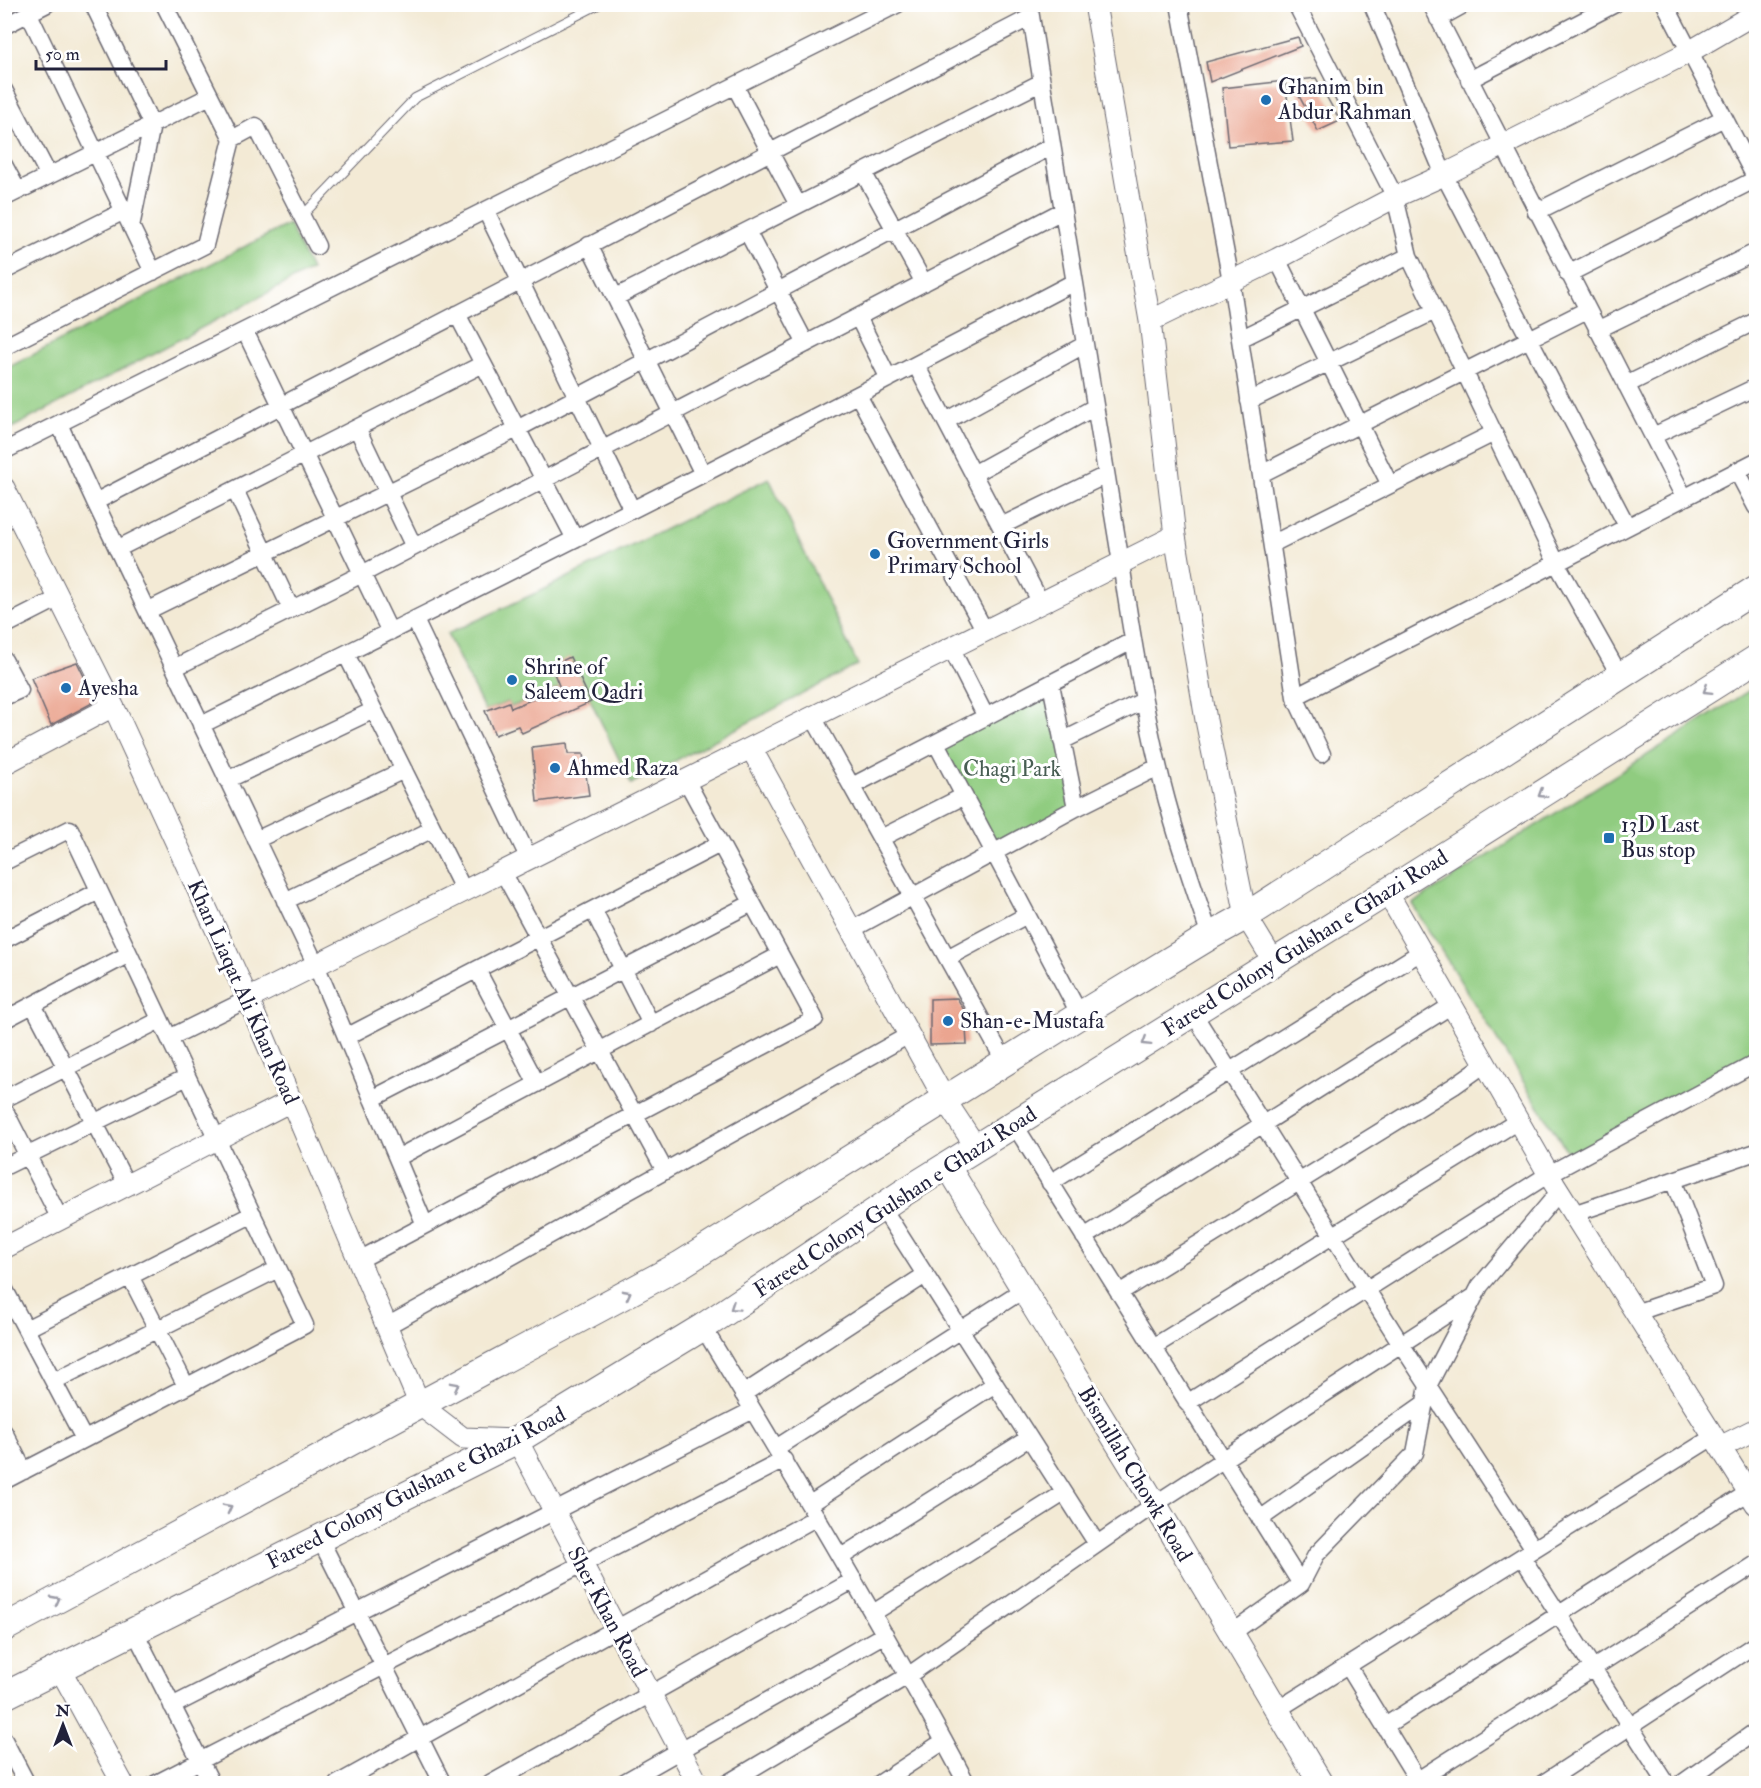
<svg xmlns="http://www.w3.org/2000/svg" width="1761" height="1788" font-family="'IM FELL Double Pica',serif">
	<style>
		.green { fill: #90cc80; stroke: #59775e; stroke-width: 1.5 }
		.building { fill: #eba590 }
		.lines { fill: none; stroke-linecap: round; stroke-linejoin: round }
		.service-casing { stroke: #6b6871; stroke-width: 10 }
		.minor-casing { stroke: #6b6871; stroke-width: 19 }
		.tertiary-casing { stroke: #6b6871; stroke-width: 23 }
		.secondary-casing { stroke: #6b6871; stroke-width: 26 }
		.primary-casing { stroke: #6b6871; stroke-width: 29 }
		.service { stroke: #fff; stroke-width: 8 }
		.minor { stroke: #fff; stroke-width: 16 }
		.tertiary { stroke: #fff; stroke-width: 21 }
		.secondary { stroke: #fff; stroke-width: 24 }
		.primary { stroke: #fff; stroke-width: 27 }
		.oneway { stroke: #9c9ca7 }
		.poi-dot { fill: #1f6fb2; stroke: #fff; stroke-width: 2 }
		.labels { text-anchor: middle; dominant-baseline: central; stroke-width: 6; stroke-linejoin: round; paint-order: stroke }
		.poi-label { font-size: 22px; fill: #22223b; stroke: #fff; text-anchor: start }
		.park-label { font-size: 22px; fill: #485e53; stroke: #fff }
		.street-label { font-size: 22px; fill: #22223b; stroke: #fff }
	</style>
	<rect width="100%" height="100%" fill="#fff"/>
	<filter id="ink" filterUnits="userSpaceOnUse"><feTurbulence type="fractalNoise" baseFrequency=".0167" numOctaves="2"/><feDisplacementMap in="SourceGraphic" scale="12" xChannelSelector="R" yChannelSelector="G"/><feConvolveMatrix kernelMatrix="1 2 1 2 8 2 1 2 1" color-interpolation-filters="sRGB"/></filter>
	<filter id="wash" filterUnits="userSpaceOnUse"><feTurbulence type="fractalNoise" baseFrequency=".008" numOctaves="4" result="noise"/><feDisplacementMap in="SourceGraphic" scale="24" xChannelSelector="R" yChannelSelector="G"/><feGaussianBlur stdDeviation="1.35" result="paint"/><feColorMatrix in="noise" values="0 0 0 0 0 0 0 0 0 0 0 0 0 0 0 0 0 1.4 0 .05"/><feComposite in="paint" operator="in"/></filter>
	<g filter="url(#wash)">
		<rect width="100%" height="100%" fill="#f3ead5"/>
		<path class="green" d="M289 224 311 270 10 429 5 418V369Z
			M769 478 858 665 631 784 570 658 551 666 560 688 511 707 508 702 485 711 447 634 538 592Z
			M1051 684 1076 808 994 853 936 743Z
			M1756 686V1063L1573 1161 1412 904Z"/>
		<g id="blocks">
			<path class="building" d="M1298 37 1301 46 1210 82 1206 62Z
				M1316 78 1340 121 1318 131 1291 81Z
				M1285 81 1293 141 1228 146 1222 88Z
				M570 657 591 702 522 733 518 726 495 735 485 711 509 702 511 708 560 688 551 666Z
				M77 662 96 701 51 725 31 678Z
				M567 743 568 754H583L589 795 537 802 532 747Z
				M957 998 965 1012 967 1044 930 1045V999Z"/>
		</g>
	</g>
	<g filter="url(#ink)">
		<use href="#blocks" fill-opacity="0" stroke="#6b6871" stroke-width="1.5"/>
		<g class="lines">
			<g class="service-casing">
				<path id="service" d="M302 216 415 98 600 4"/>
			</g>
			<g class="minor-casing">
				<path id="minor" d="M93 4 152 125 131 227
					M164 4 232 139 256 126 317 246
					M1029 4 1121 563C1131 631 1142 698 1158 765 1171 823 1191 879 1210 936
					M1179 4 1231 281 1295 697 1322 754
					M1296 4 1395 197 1409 256 1494 433 1556 562 1620 676
					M1372 4 1444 175 1627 526
					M1431 4 1684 497
					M1665 4 1756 179
					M29 14 153 272
					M1438 19 1465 4
					M4 26 47 4
					M1469 80 1615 4
					M735 86 798 205
					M4 90 49 176
					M4 165 18 191
					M863 172 924 283
					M4 198 210 96
					M486 211 632 510
					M1536 212 1724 118
					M747 231 806 344
					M589 245 703 474
					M1277 259 1390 485
					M4 271 124 211
					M1568 274 1756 179
					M616 297 1042 82
					M457 314 575 539
					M858 317 889 379
					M1597 330 1756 252
					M245 331 390 632
					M1240 339 1409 256
					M4 347 205 245 232 139
					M916 365 1041 603
					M1626 385 1756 321
					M858 395 985 631
					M1249 401 1435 311
					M946 421 1084 345
					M59 424 95 502 316 965 425 1225
					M357 428 414 547
					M1653 436 1756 387
					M4 451 898 4
					M1737 471 1756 507
					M973 474 1095 407
					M1261 474 1587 310
					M235 490 291 609
					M95 502 1031 17
					M1001 526 1106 475
					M1272 544 1494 433
					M117 549 483 364
					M147 611 517 429 1052 146
					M415 620 529 859
					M4 626 59 598
					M951 648 986 717
					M346 654 464 891
					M4 660 20 690 4 697
					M174 668 362 574 1062 211
					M1051 684 1076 808
					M1295 697 1756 461
					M813 717 1005 1062
					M201 725C494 581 785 434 1074 282
					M1062 741 1143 701
					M936 743 1080 1015
					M227 780 374 710
					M852 786 1132 641
					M881 838 964 796
					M256 840 404 770
					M4 862 70 829 305 1325 4 1481
					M503 872 665 1171
					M285 901 433 829
					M593 910 651 1024
					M851 930 1076 808 1158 767
					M4 940 99 891
					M947 958 1027 915
					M477 970 537 1084
					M33 1005 127 1185
					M1193 1013 1401 1344 1534 1549
					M4 1020 129 954
					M346 1037 720 844
					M169 1038 248 999
					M4 1099 160 1020
					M372 1099 752 903
					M4 1109 60 1219
					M1014 1124 1301 1584
					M397 1158 780 955
					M4 1167 187 1077
					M1050 1183 1421 952
					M882 1207 1097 1544
					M1573 1214 1756 1152
					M1084 1237 1452 1005
					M359 1260 815 1019 686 780
					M130 1276 186 1386
					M4 1288 84 1439
					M1119 1293 1454 1086 1485 1064
					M1635 1313 1714 1286 1673 1180
					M387 1326 909 1035
					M703 1327C794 1478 884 1628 967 1784
					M26 1329 253 1214
					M1153 1347 1518 1121
					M54 1381 278 1269
					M743 1394 925 1275
					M1187 1403 1549 1174 1756 1063
					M4 1432 24 1471
					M776 1448 1023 1290
					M810 1504 995 1384
					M1260 1519 1425 1403
					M320 1539 443 1784
					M841 1557 1029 1438
					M1522 1557 1667 1784
					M873 1613 1064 1493
					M134 1630 212 1784
					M1232 1633 1301 1584 1316 1555 1415 1453 1428 1386 1480 1286 1559 1192
					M1348 1666 1420 1784
					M172 1706 753 1410
					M1277 1710 1713 1437
					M1385 1726 1749 1492
					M4 1740 27 1784
					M1418 1780 1756 1564
					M155 1784 784 1460
					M337 1784 817 1517
					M490 1784 854 1580
					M621 1784 885 1634
					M726 1784 909 1675 1155 1504 1475 1296
					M879 1784 944 1741
					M1542 1784 1756 1644
					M1681 1784 1756 1731"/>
			</g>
			<g class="tertiary-casing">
				<path id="tertiary" d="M1095 4 1150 321 1175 536 1206 720 1246 916 1274 962
					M1150 321 1277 259 1395 197 1444 175 1689 52 1756 13
					M4 488 118 716 248 999 420 1405 463 1438 517 1440 698 1784
					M751 748 945 1100 976 1147
					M4 764 113 706
					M1387 892 1552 1180 1756 1504
					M248 999 1175 536
					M4 1248 291 1101
					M1720 1447 1756 1429
					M59 1667 123 1784"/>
			</g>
			<g class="secondary-casing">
				<path id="secondary" d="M947 1165 1159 1511 1321 1784"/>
			</g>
			<g class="primary-casing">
				<path id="primary" d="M4 1628 680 1265 1080 1015 1210 936 1246 916 1756 589
					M4 1696 517 1440 703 1327 903 1193 1387 892 1756 659"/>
			</g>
			<use href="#service" class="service"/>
			<use href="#minor" class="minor"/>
			<use href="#tertiary" class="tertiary"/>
			<use href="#secondary" class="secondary"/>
			<use href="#primary" class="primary"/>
		</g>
		<defs><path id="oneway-chevron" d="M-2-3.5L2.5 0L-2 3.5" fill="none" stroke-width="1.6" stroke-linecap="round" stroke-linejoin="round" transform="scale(1.5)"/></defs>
		<g class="oneway">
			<use href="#oneway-chevron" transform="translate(1707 690) rotate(148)"/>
			<use href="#oneway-chevron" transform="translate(1542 794) rotate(148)"/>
			<use href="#oneway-chevron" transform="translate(1146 1042) rotate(148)"/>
			<use href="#oneway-chevron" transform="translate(627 1294) rotate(-28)"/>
			<use href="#oneway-chevron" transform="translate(734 1307) rotate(146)"/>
			<use href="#oneway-chevron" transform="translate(455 1386) rotate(-28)"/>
			<use href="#oneway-chevron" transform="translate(228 1508) rotate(-28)"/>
			<use href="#oneway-chevron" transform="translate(56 1600) rotate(-28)"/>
		</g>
	</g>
	<g class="poi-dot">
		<circle cx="1266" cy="100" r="6"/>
		<circle cx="875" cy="554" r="6"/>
		<circle cx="512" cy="680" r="6"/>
		<circle cx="66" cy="688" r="6"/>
		<circle cx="555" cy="768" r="6"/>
		<rect x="1603" y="832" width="12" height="12" rx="3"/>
		<circle cx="948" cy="1021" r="6"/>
	</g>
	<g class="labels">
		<g class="poi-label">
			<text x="1278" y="87">Ghanim bin<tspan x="1278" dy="25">Abdur Rahman</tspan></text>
			<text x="887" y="541">Government Girls<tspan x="887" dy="25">Primary School</tspan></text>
			<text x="524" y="667">Shrine of<tspan x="524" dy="25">Saleem Qadri</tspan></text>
			<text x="78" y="688">Ayesha</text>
			<text x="567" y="768">Ahmed Raza</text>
			<text x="1621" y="825">13D Last<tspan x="1621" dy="25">Bus stop</tspan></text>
			<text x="960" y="1021">Shan-e-Mustafa</text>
		</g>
		<g class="park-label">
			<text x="1012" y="769">Chagi Park</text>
		</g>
		<g class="street-label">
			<text transform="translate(1305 943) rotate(-32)">Fareed Colony Gulshan e Ghazi Road</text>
			<text transform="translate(243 992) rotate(66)">Khan Liaqat Ali Khan Road</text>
			<text transform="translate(895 1202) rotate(-33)">Fareed Colony Gulshan e Ghazi Road</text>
			<text transform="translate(1135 1474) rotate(59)">Bismillah Chowk Road</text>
			<text transform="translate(416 1488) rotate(-27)">Fareed Colony Gulshan e Ghazi Road</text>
			<text transform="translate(607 1612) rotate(62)">Sher Khan Road</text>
		</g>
	</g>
	<rect width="1761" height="1788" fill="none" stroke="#fff" stroke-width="24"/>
	<g transform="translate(63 1725)" stroke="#ffffff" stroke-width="4.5" paint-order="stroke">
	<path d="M0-4.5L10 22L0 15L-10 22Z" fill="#22223b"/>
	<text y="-9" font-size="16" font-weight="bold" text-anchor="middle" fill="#22223b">N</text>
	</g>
	<path d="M36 60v9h130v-9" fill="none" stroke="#22223b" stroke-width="3"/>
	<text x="45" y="60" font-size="18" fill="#22223b" stroke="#ffffff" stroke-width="4.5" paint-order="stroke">50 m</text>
</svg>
